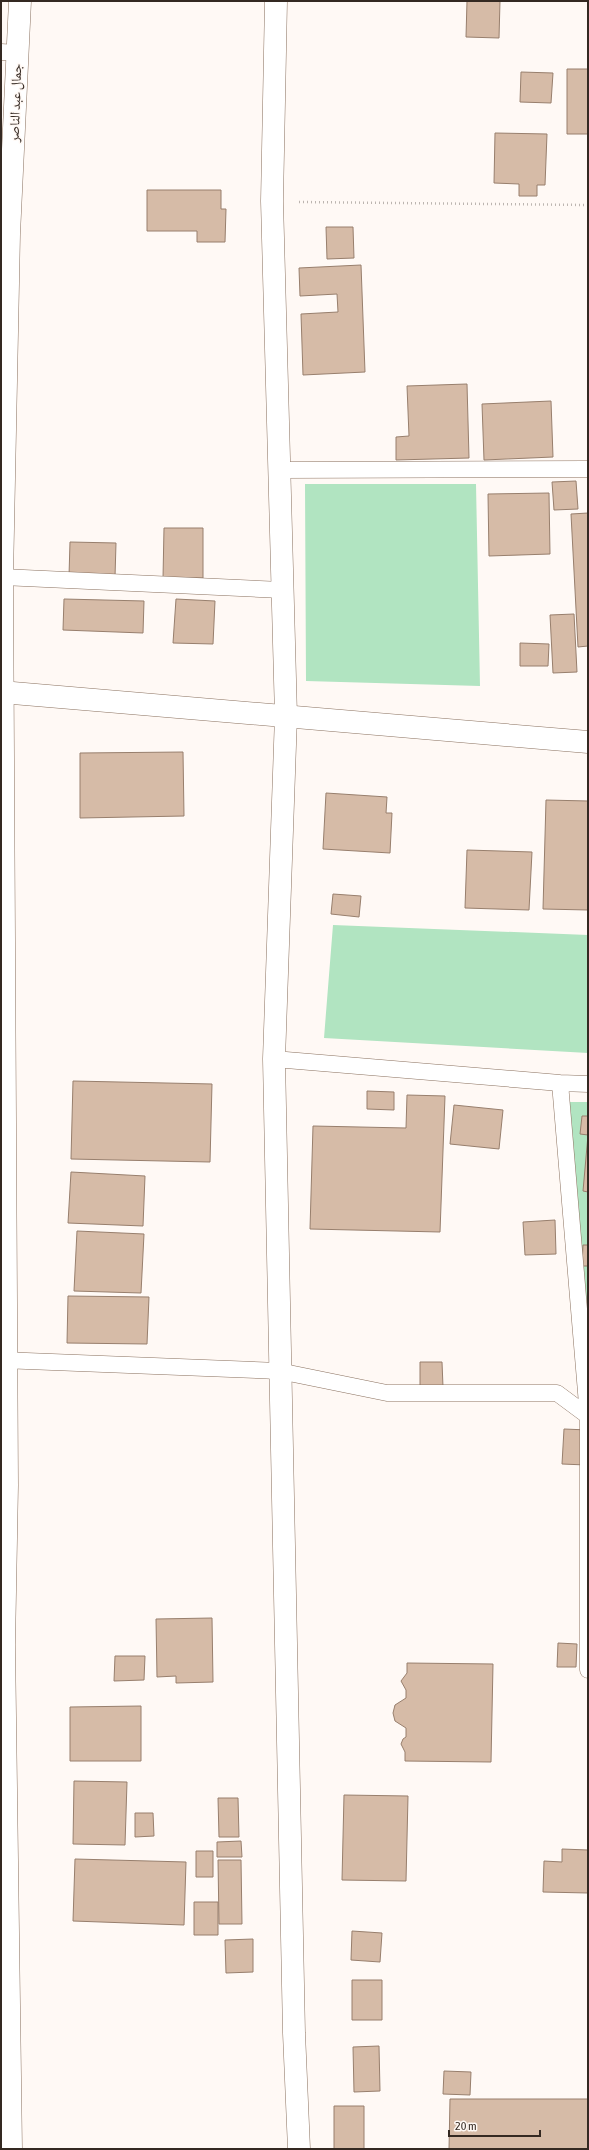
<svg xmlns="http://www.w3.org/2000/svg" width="589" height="2150" font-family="'Asap Condensed','Noto Naskh Arabic',sans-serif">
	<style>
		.green { fill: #b1e4c1 }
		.building { fill: #d6bba7; stroke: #987f6d }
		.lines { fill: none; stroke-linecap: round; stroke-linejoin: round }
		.service-casing { stroke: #8b7260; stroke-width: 17 }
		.minor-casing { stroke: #8b7260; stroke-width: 23 }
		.tertiary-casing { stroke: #8b7260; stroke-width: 23 }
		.secondary-casing { stroke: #8b7260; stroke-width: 23 }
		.path { stroke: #bcb5b0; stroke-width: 2.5; stroke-dasharray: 1 3; stroke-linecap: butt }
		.service { stroke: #fff; stroke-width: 16 }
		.minor { stroke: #fff; stroke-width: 22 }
		.tertiary { stroke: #fff; stroke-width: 22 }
		.secondary { stroke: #fff; stroke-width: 22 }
		.labels { text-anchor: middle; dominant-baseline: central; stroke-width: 3; stroke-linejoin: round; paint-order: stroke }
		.street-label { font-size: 14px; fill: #342922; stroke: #fff9f5 }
	</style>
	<rect width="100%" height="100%" fill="#fff9f5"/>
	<path class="green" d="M305 484H476L480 686 306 681Z
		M333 925 588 935V1053L324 1038Z
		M567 1102H588V1358Z"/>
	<path class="building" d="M467 1H500L499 38 466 37Z
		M567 69H588V134H567Z
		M521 72 553 73 551 103 520 102Z
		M495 133 547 134 545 185H537V196H519V184L494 183Z
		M147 190H221V209H226L225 242H197V231H147Z
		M326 227H353L354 258 327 259Z
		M361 265 365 372 303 375 301 314 338 312 337 294 300 296 299 268Z
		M467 384 469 458 396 460V437L409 436 407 386Z
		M551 401 553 457 484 460 482 404Z
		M576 481 578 509 554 510 552 482Z
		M549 493 550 554 489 556 488 494Z
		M588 513V646L578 647 571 514Z
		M164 528H203V578H163Z
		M70 542 116 543 115 577 69 576Z
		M64 599 144 601 143 633 63 630Z
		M176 599 215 601 213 644 173 643Z
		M574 614 577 672 553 673 550 615Z
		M520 643 549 644 548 666H520Z
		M183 752 184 816 80 818V753Z
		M326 793 387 797 386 813H392L390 853 323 849Z
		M546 800 588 801V910L543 909Z
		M467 850 532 852 529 910 465 908Z
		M333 894 361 896 359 917 331 914Z
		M73 1081 212 1084 210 1162 71 1159Z
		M367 1091 394 1092V1110L367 1109Z
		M407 1095 445 1096 440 1232 310 1229 313 1126 406 1128Z
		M454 1105 503 1110 499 1149 450 1144Z
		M582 1116H588V1192L583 1191 588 1135 580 1134Z
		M71 1172 145 1176 143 1226 68 1223Z
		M555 1220 556 1254 525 1255 523 1222Z
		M77 1231 144 1234 141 1293 74 1291Z
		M583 1245H588V1266H582Z
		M68 1296 149 1297 147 1344 67 1343Z
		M420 1362H442L443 1387H420Z
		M564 1429 588 1430 586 1465 562 1464Z
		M212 1618 213 1682 176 1683V1676L157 1677 156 1619Z
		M558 1643 577 1644 576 1667H557Z
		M115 1656H145L144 1680 114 1681Z
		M407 1663 493 1664 491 1762 405 1761V1752L401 1744 403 1739 406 1737V1728L395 1721 393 1713 395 1705 406 1698V1690L401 1681 407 1673Z
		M141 1706V1761H70V1707Z
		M74 1781 127 1782 125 1845 73 1844Z
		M344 1795 408 1796 406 1881 342 1880Z
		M218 1798H238L239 1837H219Z
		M135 1813H153L154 1836 135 1837Z
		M241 1841 242 1857H217V1842Z
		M562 1849 588 1850V1893L543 1892 544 1861 562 1862Z
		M196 1851H213V1877H196Z
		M75 1859 186 1862 184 1925 73 1921Z
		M218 1860H241L242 1924H219Z
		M194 1902H218V1935H194Z
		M352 1931 382 1933 380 1962 351 1960Z
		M253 1939V1972L226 1973 225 1940Z
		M352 1980H382V2020H352Z
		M379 2046 380 2091 354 2092 353 2047Z
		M444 2071 471 2072 470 2095 443 2094Z
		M450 2099H588V2149H449Z
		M334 2106H364V2149H334Z"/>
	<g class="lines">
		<g class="service-casing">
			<path id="service" d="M1 52 17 53
				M280 470 588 469
				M2 577 282 590
				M274 1059 560 1083 588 1084
				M1 1360 279 1371 387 1393H557L588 1416 560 1083
				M588 1416V1670"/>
		</g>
		<g class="minor-casing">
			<path id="minor" d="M276 1 272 201 286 716 274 1059 294 2033 299 2149"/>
		</g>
		<g class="tertiary-casing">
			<path id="tertiary" d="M1 692 588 742"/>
		</g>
		<g class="secondary-casing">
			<path id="secondary" d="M11 2149 4 1645 7 1485 2 577 9 234 20 1"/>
		</g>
		<path class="path" d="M299 202 588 205"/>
		<use href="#service" class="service"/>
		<use href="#minor" class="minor"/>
		<use href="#tertiary" class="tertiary"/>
		<use href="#secondary" class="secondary"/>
	</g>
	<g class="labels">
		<g class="street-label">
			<text transform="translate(15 103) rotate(-88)">جمال عبد الناصر</text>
		</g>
	</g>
	<rect width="589" height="2150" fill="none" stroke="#342922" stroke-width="4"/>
	<path d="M449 2130v6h91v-6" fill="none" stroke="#342922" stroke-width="2"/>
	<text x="455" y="2130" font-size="12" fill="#342922" stroke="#fff9f5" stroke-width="3" paint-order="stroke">20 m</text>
</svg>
